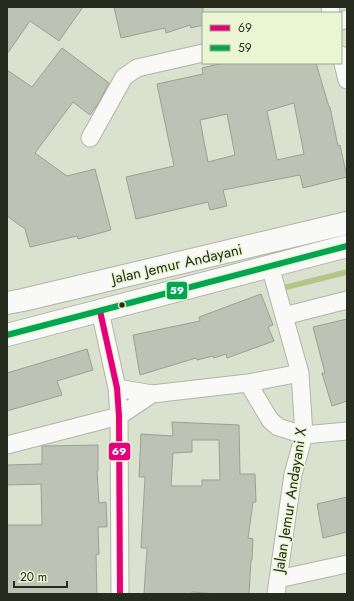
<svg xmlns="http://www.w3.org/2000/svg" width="354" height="601" font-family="Jost,sans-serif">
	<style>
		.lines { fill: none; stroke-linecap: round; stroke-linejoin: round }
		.stream { stroke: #b3c687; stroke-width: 5.5 }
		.building { fill: #bdc3b4; stroke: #9ba192; fill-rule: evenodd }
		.minor-casing { stroke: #b0b5a6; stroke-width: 19 }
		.primary-casing { stroke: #b0b5a6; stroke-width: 24 }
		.minor { stroke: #f9faf8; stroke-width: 17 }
		.primary { stroke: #f9faf8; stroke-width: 22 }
		.bus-1-casing { stroke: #eaf6d3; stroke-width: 9 }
		.bus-2-casing { stroke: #eaf6d3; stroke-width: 9 }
		.bus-1 { stroke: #e5007d; stroke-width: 6 }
		.bus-2 { stroke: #00a651; stroke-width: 6 }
		.bus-dot { fill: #272b1e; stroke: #eaf6d3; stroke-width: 1.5 }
		.labels { text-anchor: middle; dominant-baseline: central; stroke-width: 3; stroke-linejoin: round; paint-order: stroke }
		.street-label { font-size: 15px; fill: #272b1e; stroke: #eaf6d3 }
		.line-badge { stroke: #eaf6d3; stroke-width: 1.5 }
		.badge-label { font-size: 11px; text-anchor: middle; font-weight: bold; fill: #fff }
	</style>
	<rect width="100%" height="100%" fill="#dae1ce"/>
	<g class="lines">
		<path class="stream" d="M283 288 347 272"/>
	</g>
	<path class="building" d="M7 7H83L59 41 30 21 7 54Z
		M114 7H203V25L191 28 190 25 166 33 165 28 121 38Z
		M62 48 109 83 98 104 90 115 73 102 35 153 67 176 95 169 111 230 78 239 77 236 30 247 25 229 7 216V70L32 87Z
		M223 63H316L329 107H330L338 146 340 145 347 177 303 188 300 175 223 190 227 206 210 210 208 202 136 219 126 177 174 166 157 84 203 74 202 68ZM294 103 304 154 277 160 267 111ZM227 114 235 155 208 162 200 120Z
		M261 294 273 325 268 327 274 341 227 358 226 354 214 358 213 356 197 360 196 358 140 375 133 335 200 321 199 317Z
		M347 319V401L332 406 322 373H325L313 327Z
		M87 349 93 370 57 381 62 395 7 411V373Z
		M172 422 239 425 240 474H255L256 502H253L248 538 253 539 252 560H251L249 594H217L192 592V594H144L147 548H141L145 477H139L141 434 173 436ZM192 440H219L220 480H202V486H171L173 453 192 452Z
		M98 445V471H97L99 503 106 502 107 527H98L99 554 96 555 97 594H7V525H42L41 484 7 485V465L42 464V446H44Z
		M347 497V532L323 538 317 504Z"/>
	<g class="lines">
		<g class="minor-casing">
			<path id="minor" d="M330 7 331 13
				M341 21 347 19
				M341 55 347 80
				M90 138 124 77 137 68 203 53
				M270 266 300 373 304 435 293 474 276 594
				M100 311 117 388 119 416 120 594
				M284 316 347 300
				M248 383 270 420 278 427 304 435 347 431
				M117 388 152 394 248 383 300 373
				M7 445 119 416 152 394
				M278 579 347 564"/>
		</g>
		<g class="primary-casing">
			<path id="primary" d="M7 303 23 300 347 223
				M7 335 347 246"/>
		</g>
		<use href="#minor" class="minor"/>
		<use href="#primary" class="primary"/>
		<g class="bus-1-casing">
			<path id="bus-1" d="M100 311 117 388 119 416 120 594"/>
		</g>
		<g class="bus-2-casing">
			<path id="bus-2" d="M7 335 347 246"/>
		</g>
		<use href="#bus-1" class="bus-1"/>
		<use href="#bus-2" class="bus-2"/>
	</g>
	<circle class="bus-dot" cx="122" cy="305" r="3.5"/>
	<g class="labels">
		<g class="street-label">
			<text transform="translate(177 264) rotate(-13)">Jalan Jemur Andayani</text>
			<text transform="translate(290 500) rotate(-81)">Jalan Jemur Andayani X</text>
		</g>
	</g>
	<g class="line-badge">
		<rect x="166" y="281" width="22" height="19" rx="4" fill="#00a651"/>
		<rect x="108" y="442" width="23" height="19" rx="4" fill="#e5007d"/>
	</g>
	<g class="badge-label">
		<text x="177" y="294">59</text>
		<text x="119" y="455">69</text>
	</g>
	<rect width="354" height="601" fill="none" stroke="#272b1e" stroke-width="16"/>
	<rect x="202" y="12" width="140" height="52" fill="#eaf6d3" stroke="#9ca58b"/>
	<rect x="210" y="25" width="20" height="6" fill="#e5007d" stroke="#9ca58b"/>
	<text x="238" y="32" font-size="12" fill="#272b1e">69</text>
	<rect x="210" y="45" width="20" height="6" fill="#00a651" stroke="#9ca58b"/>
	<text x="238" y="52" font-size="12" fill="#272b1e">59</text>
	<path d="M14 581v6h53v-6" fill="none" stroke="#272b1e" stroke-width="2"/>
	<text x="20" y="581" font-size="12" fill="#272b1e" stroke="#eaf6d3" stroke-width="3" paint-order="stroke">20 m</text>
</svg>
